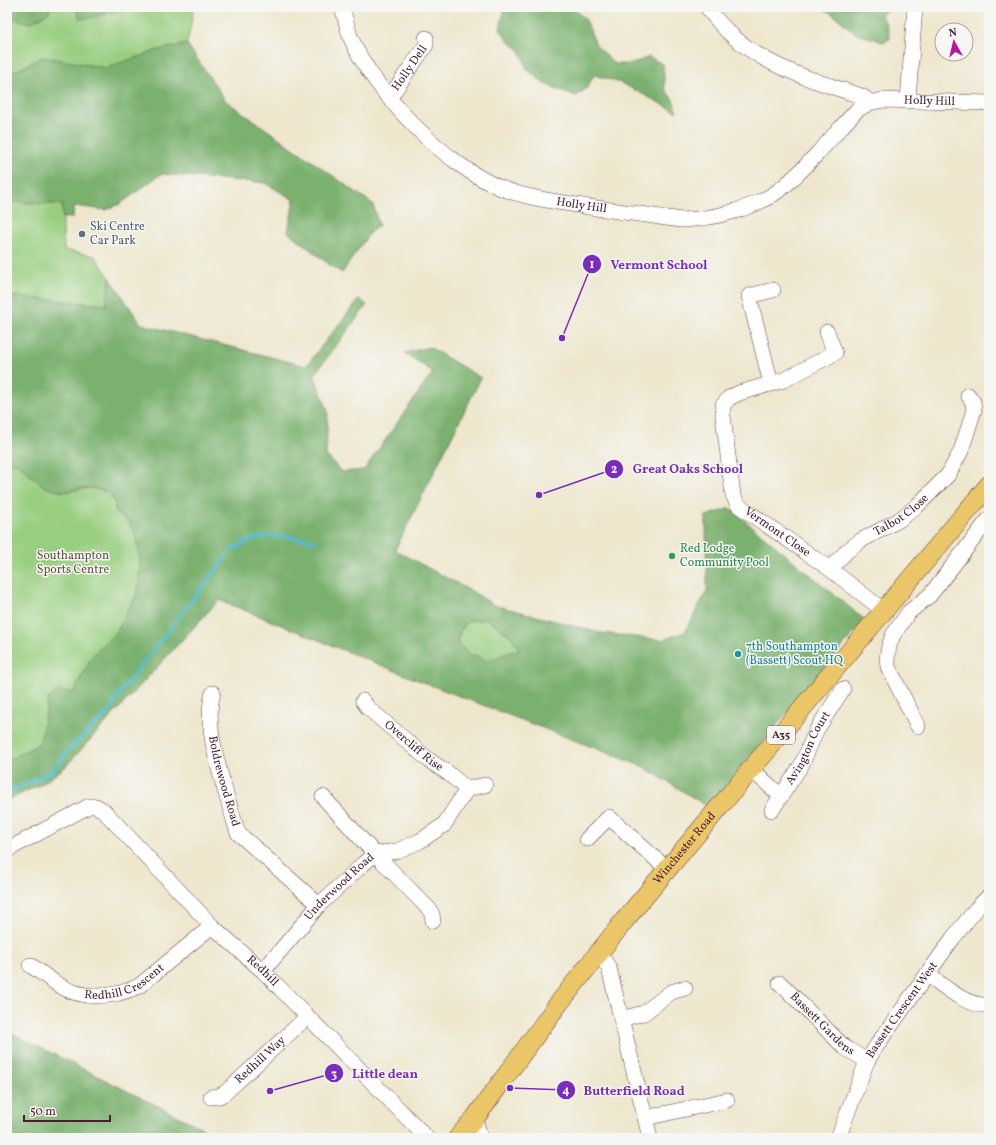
<svg xmlns="http://www.w3.org/2000/svg" width="996" height="1145" font-family="Vollkorn,serif">
	<style>
		.green { fill: #98ce7f; stroke: #717655 }
		.forest { fill: #7ab16e; stroke: #62684c; fill-rule: evenodd }
		.lines { fill: none; stroke-linecap: round; stroke-linejoin: round }
		.stream { stroke: #52bccf; stroke-width: 3.5 }
		.minor-casing { stroke: #633d43; stroke-width: 16 }
		.major-casing { stroke: #633d43; stroke-width: 20 }
		.minor { stroke: #fff; stroke-width: 15 }
		.major { stroke: #ebc669; stroke-width: 19 }
		.service-dot { fill: #5c6f8a; stroke: #f6f6f2; stroke-width: 1.5 }
		.leisure-dot { fill: #2e9e5b; stroke: #f6f6f2; stroke-width: 1.5 }
		.culture-dot { fill: #0f9aa8; stroke: #f6f6f2; stroke-width: 1.5 }
		.labels { text-anchor: middle; dominant-baseline: central; stroke-width: 3; stroke-linejoin: round; paint-order: stroke }
		.shield { fill: #f6f6f2; stroke: #7e6067; stroke-width: 1 }
		.shield-label { font-size: 11px; font-weight: bold; fill: #4a1f2b }
		.street-label { font-size: 12px; fill: #4a1f2b; stroke: #f6f6f2 }
		.service-label { font-size: 12px; fill: #4e5e75; stroke: #f6f6f2; text-anchor: start }
		.leisure-label { font-size: 12px; fill: #27864d; stroke: #f6f6f2; text-anchor: start }
		.park-label { font-size: 12px; fill: #615444; stroke: #f6f6f2 }
		.culture-label { font-size: 12px; fill: #0d838f; stroke: #f6f6f2; text-anchor: start }
		.leader { fill: none; stroke: #7b2cbf; stroke-width: 1.5 }
		.callout-dot { fill: #7b2cbf; stroke: #f6f6f2; stroke-width: 1.5 }
		.mark-label { font-size: 12px; text-anchor: middle; font-weight: bold; fill: #fff }
		.callout-label { font-size: 13px; text-anchor: middle; font-weight: bold; fill: #7b2cbf; stroke: #f6f6f2; stroke-width: 3; stroke-linejoin: round; paint-order: stroke }
	</style>
	<rect width="100%" height="100%" fill="#f6f6f2"/>
	<filter id="ink" filterUnits="userSpaceOnUse"><feTurbulence type="fractalNoise" baseFrequency=".025" numOctaves="2"/><feDisplacementMap in="SourceGraphic" scale="8" xChannelSelector="R" yChannelSelector="G"/><feConvolveMatrix kernelMatrix="1 2 1 2 8 2 1 2 1" color-interpolation-filters="sRGB"/></filter>
	<filter id="wash" filterUnits="userSpaceOnUse"><feTurbulence type="fractalNoise" baseFrequency=".012" numOctaves="4" result="noise"/><feDisplacementMap in="SourceGraphic" scale="16" xChannelSelector="R" yChannelSelector="G"/><feGaussianBlur stdDeviation="0.9" result="paint"/><feColorMatrix in="noise" values="0 0 0 0 0 0 0 0 0 0 0 0 0 0 0 0 0 1.4 0 .05"/><feComposite in="paint" operator="in"/></filter>
	<g filter="url(#wash)">
		<rect width="100%" height="100%" fill="#eee7ce"/>
		<path class="green" d="M7 7H194L187 44 158 50 106 68 43 57 7 75Z
			M7 202 62 204 64 250 95 256 110 278 106 305 7 296Z
			M7 462H12L24 467 32 478 62 492 93 488 110 493 114 501 116 513 129 522 136 536 140 560 139 585 135 598 117 631 92 657 74 692 42 784 7 800Z
			M487 619 511 636 520 649 485 661 478 656 468 654 456 642 460 631 468 621Z"/>
		<path class="forest" d="M9 7H51L48 13 30 23 18 20 7 14Z
			M77 7H131L113 13 80 19 76 8Z
			M501 7H572L586 20 596 45 615 64H631L649 57 663 64 665 89 673 100 677 112 621 83 594 75 587 88 576 96 544 84 527 69 520 50 509 42 500 29 504 10Z
			M817 7H894L881 14 887 25 890 39 883 42 855 33 830 12Z
			M187 44 226 101 373 204 379 226 371 231 342 273 331 266 288 232 294 200 265 183 161 174 120 204 106 210 74 206 73 218H63L62 204 7 202V75L43 57 106 68 158 50Z
			M110 278 141 324 306 366 359 299 367 305 314 375 328 411 326 455 342 472 364 470 433 372 405 353 429 347 481 378 395 550 473 592 494 605 601 633 662 640 685 632 707 590 706 516 730 508 762 535 865 620 708 807 644 767 420 681 219 600 65 767 42 784 7 800V761L40 743 48 699 59 691 74 692 92 656 117 631 135 598 139 585 140 560 136 536 129 522 116 513 114 501 110 493C104 492 97 488 91 488 76 488 63 495 48 488 32 482 26 462 7 462V296L106 305ZM487 619 511 636 519 649 485 661 478 656 468 654 457 642 460 631 468 621Z
			M7 1031 222 1138H7Z"/>
		<g class="lines">
			<path class="stream" d="M231 551C237 548 242 544 248 541 268 532 294 538 316 541
				M7 792C21 786 48 776 58 765 62 760 63 755 68 750 85 733 112 714 121 691L226 557"/>
		</g>
	</g>
	<g filter="url(#ink)">
		<g class="lines">
			<g class="minor-casing">
				<g id="minor">
					<path id="s1" d="M342 7C345 17 347 27 350 36 372 91 446 166 501 188 529 199 560 202 589 207 620 211 651 216 682 220 713 219 753 209 778 191 792 181 804 168 816 155 830 140 843 125 857 110L869 103 883 100 989 103"/>
					<path d="M707 7C745 62 801 76 861 96L865 98 869 103"/>
					<path id="s2" d="M390 97 426 45V38"/>
					<path d="M908 100 915 7"/>
					<path id="s3" d="M827 332 835 353 784 380 739 393 729 398 723 405V416L733 495 738 505 830 569 883 610"/>
					<path d="M771 384 749 296 773 290"/>
					<path id="s4" d="M830 569 847 551 860 541 899 520 917 506 948 475 961 451 974 410 973 402 968 395"/>
					<path id="s5" d="M213 693C202 728 226 791 236 827L238 833 319 905"/>
					<path id="s6" d="M363 701 368 708 430 761 448 773 467 789"/>
					<path d="M918 726 888 667 887 658 889 646 893 635 909 612 930 595 989 519"/>
					<path d="M752 770 781 796"/>
					<path d="M323 797 375 854 429 909 432 914 433 921"/>
					<path id="s7" d="M772 810 802 764 816 731 843 689"/>
					<path d="M587 839 609 817 668 870"/>
					<path id="s8" d="M7 850 89 806H96L103 810 212 926 263 971 427 1138"/>
					<path d="M598 955 603 959 609 968 650 1138"/>
					<path id="s9" d="M30 965C39 971 48 978 57 984 83 1001 113 998 139 986L212 926"/>
					<path id="s10" d="M263 971 319 905 363 864 375 854 397 851 420 841 444 825 467 789 485 785"/>
					<path d="M927 974C944 986 966 1007 989 1005"/>
					<path id="s11" d="M780 983 844 1047 867 1061"/>
					<path d="M621 1019 644 1013 671 992 685 988"/>
					<path id="s12" d="M211 1097 219 1096 225 1093 307 1017"/>
					<path d="M475 1118 480 1138"/>
					<path d="M645 1118 727 1100"/>
					<path id="s13" d="M838 1138 867 1061 877 1045 953 938 977 908 989 896"/>
				</g>
			</g>
			<g class="major-casing">
				<g id="major">
					<path id="s14" d="M458 1138 475 1118 556 1007 624 921 989 485"/>
				</g>
			</g>
			<use href="#minor" class="minor"/>
			<use href="#major" class="major"/>
		</g>
	</g>
	<circle class="service-dot" cx="82" cy="234" r="4"/>
	<circle class="leisure-dot" cx="672" cy="556" r="4"/>
	<circle class="culture-dot" cx="738" cy="654" r="4"/>
	<g class="labels">
		<rect class="shield" x="767" y="726" width="28" height="18" rx="3"/>
		<g class="shield-label">
			<text x="781" y="735">A35</text>
		</g>
		<g class="street-label">
			<text stroke="none"><textPath href="#s2" startOffset="35">Holly Dell</textPath></text>
			<text stroke="none"><textPath href="#s1" startOffset="722">Holly Hill</textPath></text>
			<text stroke="none"><textPath href="#s1" startOffset="331">Holly Hill</textPath></text>
			<text stroke="none"><textPath href="#s4" startOffset="90">Talbot Close</textPath></text>
			<text stroke="none"><textPath href="#s3" startOffset="297">Vermont Close</textPath></text>
			<text stroke="none"><textPath href="#s6" startOffset="68">Overcliff Rise</textPath></text>
			<text stroke="none"><textPath href="#s7" startOffset="72">Avington Court</textPath></text>
			<text stroke="none"><textPath href="#s5" startOffset="90">Boldrewood Road</textPath></text>
			<text stroke="none"><textPath href="#s14" startOffset="368">Winchester Road</textPath></text>
			<text stroke="none"><textPath href="#s10" startOffset="114">Underwood Road</textPath></text>
			<text stroke="none"><textPath href="#s8" startOffset="335">Redhill</textPath></text>
			<text stroke="none"><textPath href="#s9" startOffset="106">Redhill Crescent</textPath></text>
			<text stroke="none"><textPath href="#s13" startOffset="144">Bassett Crescent West</textPath></text>
			<text stroke="none"><textPath href="#s11" startOffset="59">Bassett Gardens</textPath></text>
			<text stroke="none"><textPath href="#s12" startOffset="63">Redhill Way</textPath></text>
		</g>
		<g class="service-label">
			<text x="90" y="227">Ski Centre<tspan x="90" dy="14">Car Park</tspan></text>
		</g>
		<g class="leisure-label">
			<text x="680" y="549">Red Lodge<tspan x="680" dy="14">Community Pool</tspan></text>
		</g>
		<g class="park-label">
			<text x="73" y="556">Southampton<tspan x="73" dy="14">Sports Centre</tspan></text>
		</g>
		<g class="culture-label">
			<text x="746" y="647">7th Southampton<tspan x="746" dy="14">(Bassett) Scout HQ</tspan></text>
		</g>
	</g>
	<path class="leader" d="M562 338L592 264M539 495L614 469M270 1091L334 1073M510 1088L566 1090"/>
	<g class="callout-dot">
		<circle cx="562" cy="338" r="4"/>
		<circle cx="539" cy="495" r="4"/>
		<circle cx="270" cy="1091" r="4"/>
		<circle cx="510" cy="1088" r="4"/>
		<circle cx="592" cy="264" r="10"/>
		<circle cx="614" cy="469" r="10"/>
		<circle cx="334" cy="1073" r="10"/>
		<circle cx="566" cy="1090" r="10"/>
	</g>
	<g class="mark-label">
		<text x="592" y="268">1</text>
		<text x="614" y="473">2</text>
		<text x="334" y="1078">3</text>
		<text x="566" y="1094">4</text>
	</g>
	<g class="callout-label">
		<text x="659" y="269">Vermont School</text>
		<text x="688" y="473">Great Oaks School</text>
		<text x="385" y="1078">Little dean</text>
		<text x="634" y="1095">Butterfield Road</text>
	</g>
	<rect width="996" height="1145" fill="none" stroke="#f6f6f2" stroke-width="24"/>
	<g transform="translate(954 42) rotate(352)"><circle r="19" fill="#f6f6f2" stroke="#b1a0a2"/>
	<path d="M0-3L7 15L0 10L-7 15Z" fill="#b5179e"/>
	<text y="-6" font-size="11" font-weight="bold" text-anchor="middle" fill="#4a1f2b">N</text>
	</g>
	<path d="M24 1115v6h86v-6" fill="none" stroke="#4a1f2b" stroke-width="2"/>
	<text x="30" y="1115" font-size="12" fill="#4a1f2b" stroke="#f6f6f2" stroke-width="3" paint-order="stroke">50 m</text>
</svg>
